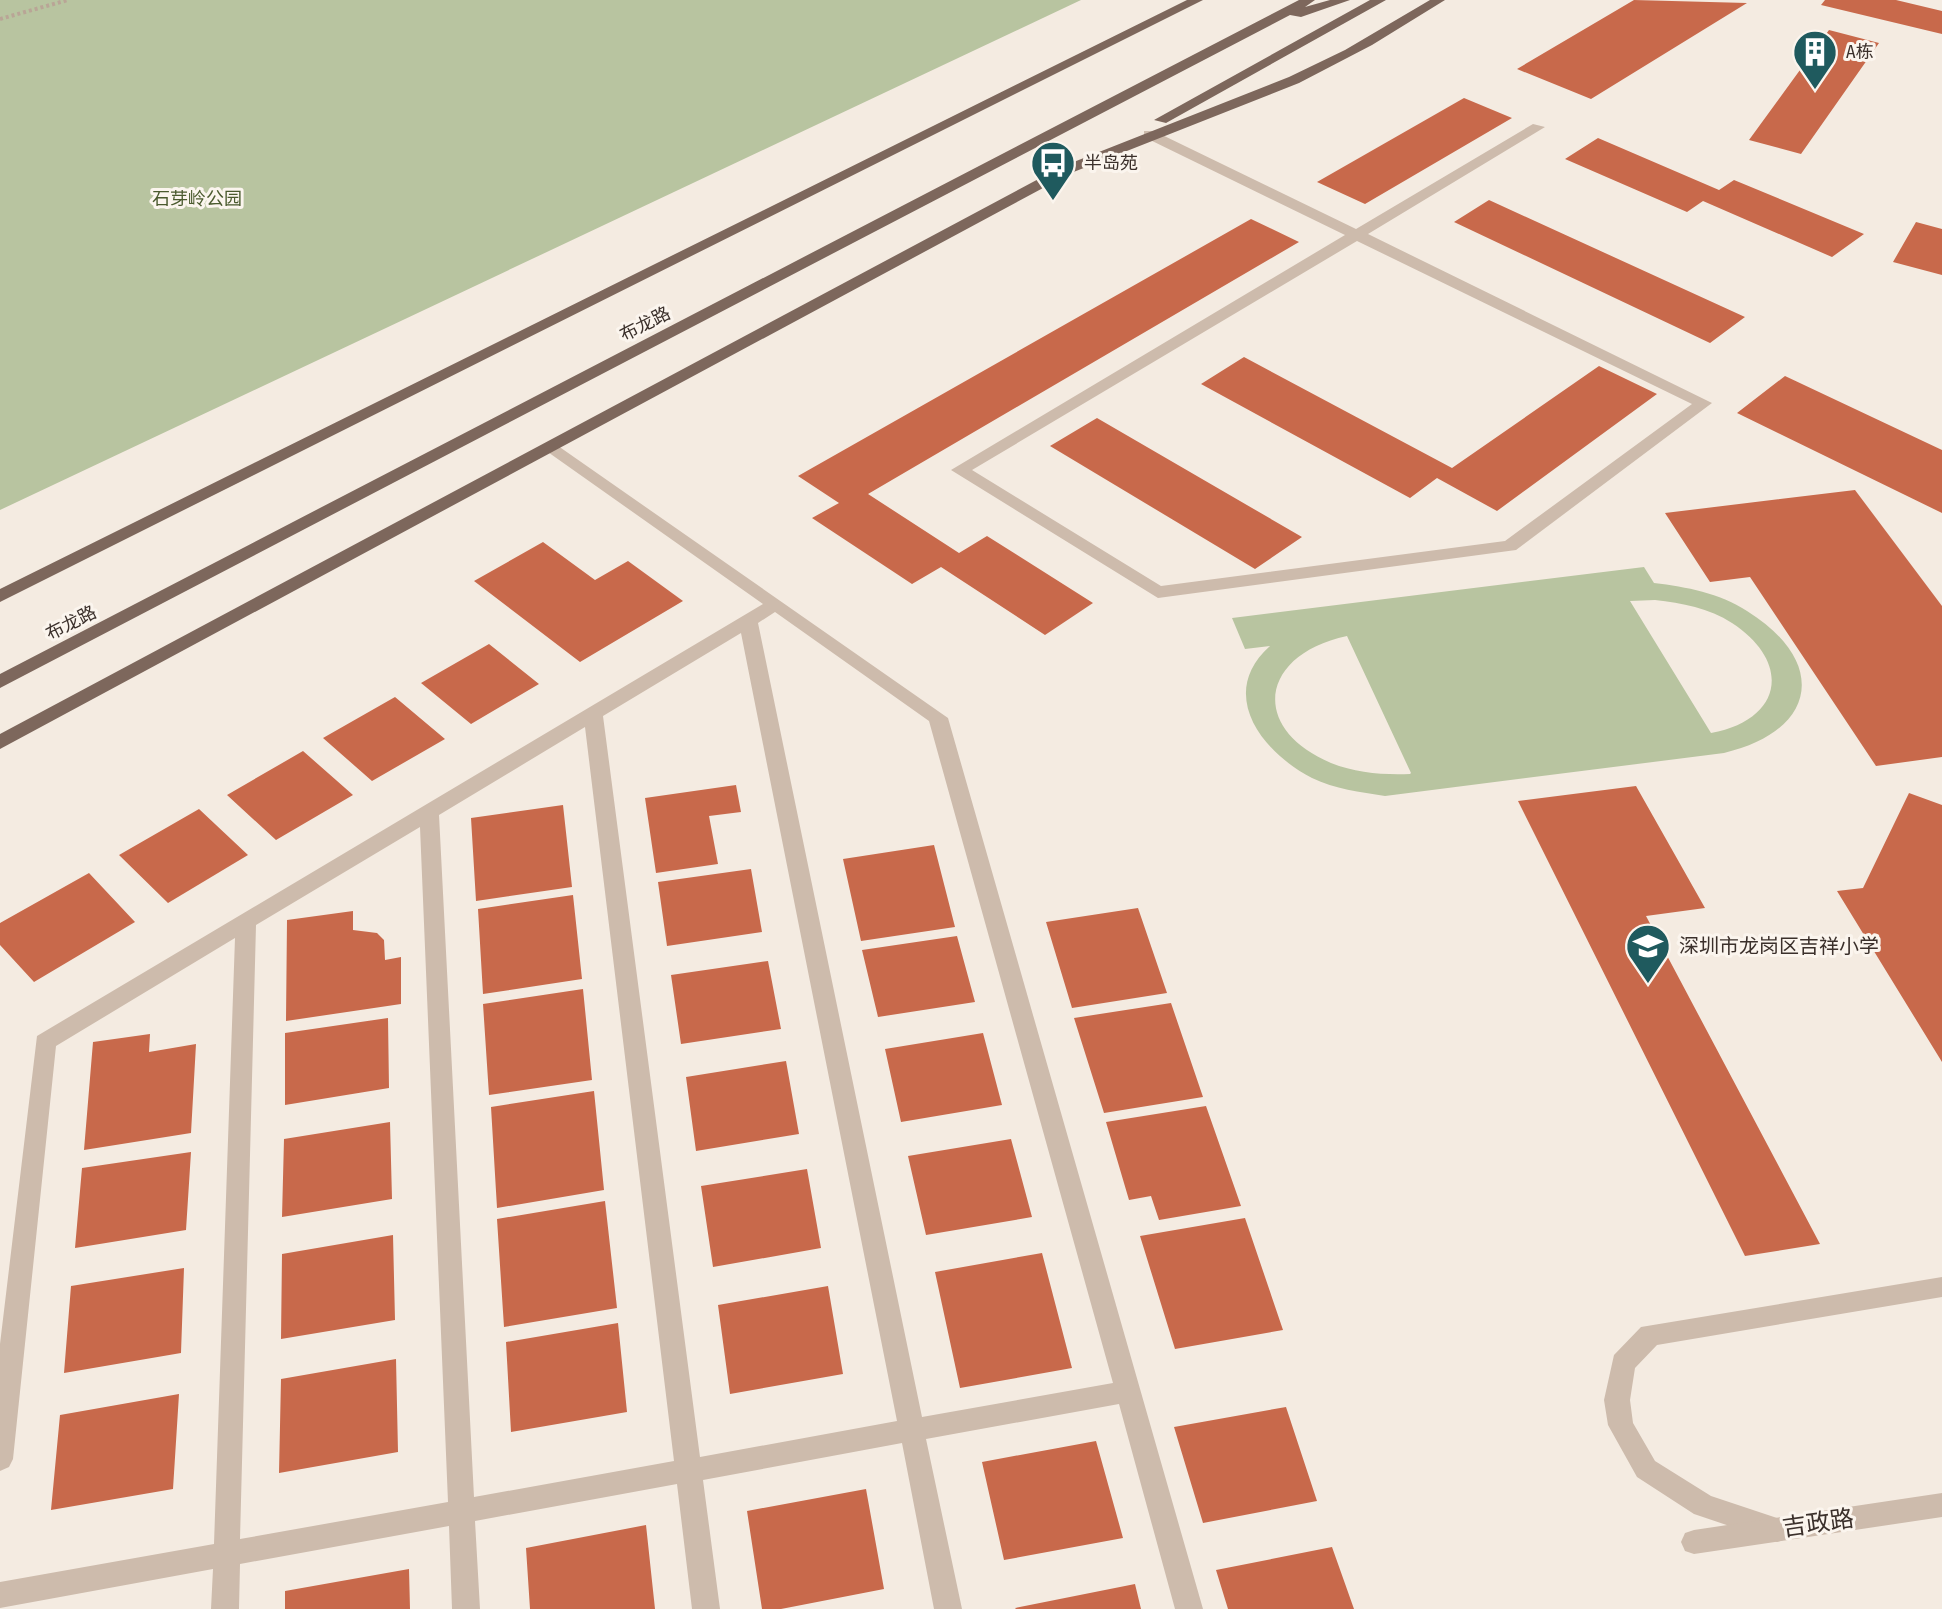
<svg xmlns="http://www.w3.org/2000/svg" width="1942" height="1609" font-family="'Fira Sans Condensed','Noto Sans SC',sans-serif">
	<style>
		.green { fill: #b8c4a0; fill-rule: evenodd }
		.building { fill: #c8694b }
		.lines { fill: none; stroke-linecap: round; stroke-linejoin: round }
		.path { stroke: #b9a596; stroke-width: 4; stroke-dasharray: 3 3; stroke-linecap: butt }
		.service { fill: #cdbbac; fill-rule: evenodd }
		.tertiary { fill: #cdbbac; fill-rule: evenodd }
		.primary { fill: #7d675c; fill-rule: evenodd }
		.labels { text-anchor: middle; dominant-baseline: central; stroke-width: 6; stroke-linejoin: round; paint-order: stroke }
		.far-poi-label { font-size: 18px; fill: #3b302b; stroke: #fbf5ee; text-anchor: start }
		.far-park-label { font-size: 18px; fill: #4a5a2e; stroke: #fbf5ee }
		.far-street-label { font-size: 18px; fill: #3b302b; stroke: #fbf5ee }
		.poi-label { font-size: 20px; fill: #3b302b; stroke: #fbf5ee; text-anchor: start }
		.near-street-label { font-size: 24px; fill: #3b302b; stroke: #fbf5ee }
	</style>
	<rect width="100%" height="100%" fill="#f4ebe1"/>
	<path class="green" d="M0 0H1081L0 510Z
		M1644 567 1654 583C1687 587 1719 593 1747 611 1829 662 1817 731 1724 753L1385 796C1360 792 1335 789 1312 778 1263 753 1216 694 1270 646L1245 649 1232 618ZM1655 600C1682 603 1709 608 1732 623 1793 663 1782 720 1711 733L1630 601ZM1347 636 1411 773 1410 774C1383 775 1356 773 1331 763 1248 728 1261 654 1347 636Z"/>
	<path class="building" d="M1634 0 1747 3 1591 99 1517 69Z
		M1825 0H1896L1942 11V34L1821 5Z
		M1829 30 1879 43 1801 154 1749 140Z
		M1464 98 1512 118 1365 204 1317 182Z
		M1598 138 1719 190 1734 180 1864 234 1832 257 1703 201 1687 212 1565 159Z
		M1489 200 1745 317 1710 343 1454 222Z
		M1251 219 1299 242 868 494 959 553 987 536 1093 603 1045 635 941 567 912 584 812 518 839 503 798 476Z
		M1916 222 1942 229V275L1893 262Z
		M1244 357 1452 468 1599 366 1657 394 1497 511 1437 478 1410 498 1201 384Z
		M1785 376 1942 450V513L1737 413Z
		M1097 418 1302 537 1255 569 1050 446Z
		M1855 490 1942 606V757L1876 766 1750 577 1710 582 1665 513Z
		M543 542 595 580 628 561 683 601 580 662 474 581Z
		M489 644 539 684 471 724 421 683Z
		M395 697 445 739 372 781 323 738Z
		M303 751 353 795 276 840 227 795Z
		M736 785 741 812 709 816 718 864 656 873 645 798Z
		M1636 786 1705 908 1646 916 1820 1244 1745 1256 1518 801Z
		M1909 793 1942 805V1062L1837 891 1863 888Z
		M563 805 572 887 476 901 471 818Z
		M199 809 248 855 168 903 119 855Z
		M934 845 955 927 861 941 843 859Z
		M751 869 762 932 667 946 658 882Z
		M89 873 135 922 34 982 0 945V923Z
		M573 895 582 979 483 994 478 909Z
		M1138 908 1167 993 1072 1008 1046 922Z
		M353 911V930L377 933 384 940 385 960 401 957V1004L286 1021 287 920Z
		M957 936 975 1002 878 1017 862 950Z
		M768 961 781 1029 681 1044 671 975Z
		M583 989 592 1080 489 1095 483 1004Z
		M1171 1003 1203 1097 1104 1113 1074 1018Z
		M388 1018 389 1088 285 1105V1033Z
		M983 1033 1002 1105 901 1122 885 1049Z
		M150 1034 149 1052 196 1044 191 1133 84 1150 93 1042Z
		M786 1061 799 1134 696 1151 686 1077Z
		M594 1091 604 1190 497 1208 491 1107Z
		M1206 1106 1241 1206 1159 1220 1151 1196 1129 1200 1106 1122Z
		M390 1122 392 1199 282 1217 284 1139Z
		M1011 1139 1032 1217 926 1235 908 1156Z
		M191 1152 186 1230 75 1248 82 1168Z
		M807 1169 821 1248 713 1267 701 1186Z
		M605 1201 617 1308 504 1327 497 1219Z
		M1245 1218 1283 1330 1175 1349 1140 1236Z
		M393 1235 395 1320 281 1339 282 1254Z
		M1042 1253 1072 1368 960 1388 935 1272Z
		M184 1268 181 1353 64 1373 71 1286Z
		M828 1286 843 1374 730 1394 718 1305Z
		M618 1323 627 1412 511 1432 506 1342Z
		M396 1359 398 1452 279 1473 281 1379Z
		M179 1394 173 1489 51 1510 60 1415Z
		M1286 1407 1317 1501 1203 1523 1174 1427Z
		M1096 1441 1123 1538 1004 1560 982 1462Z
		M866 1489 884 1589 781 1609H762L747 1511Z
		M646 1525 655 1609H530L526 1548Z
		M1332 1547 1354 1609H1228L1216 1570Z
		M409 1569 410 1609H285V1591Z
		M1135 1584 1141 1609H1016L1015 1608Z"/>
	<g class="lines">
		<path class="path" d="M0 19 68 0"/>
		<path class="service" d="M1533 124 1545 127 1368 234 1712 403 1516 550 1158 598 951 470 1345 235 1144 137V131H1154L1356 229ZM1357 241 1692 404 1505 541 1161 586 972 470Z
			M551 441 948 718 1203 1609H1175L1119 1404 926 1439 962 1609H934L902 1443 703 1480 720 1609H692L677 1484 475 1521 480 1609H452L449 1526 240 1564 239 1609H211L213 1569 0 1608V1582L214 1544 235 938 56 1046 13 1459 9 1467 0 1471V1344L37 1036 763 604 545 450 543 446ZM775 612 929 721 1113 1383 922 1417 758 623ZM741 633 897 1421 700 1457 603 716ZM585 727 674 1461 474 1497 439 815ZM420 827 448 1502 240 1539 256 925Z
			M1942 1277V1297L1657 1345 1635 1368 1630 1400 1633 1423 1655 1461 1711 1496 1786 1521 1790 1530 1786 1539 1777 1542 1694 1514 1637 1477 1608 1425 1604 1400 1614 1355 1641 1327Z"/>
		<path class="tertiary" d="M1942 1493V1517L1694 1554 1685 1551 1681 1542 1685 1533 1694 1530Z"/>
		<path class="primary" d="M1187 0H1203L0 602V589Z
			M1299 0H1315L1305 7 1330 0H1350L1301 17 1290 15 0 688V674Z
			M1370 0H1386L1166 123 1154 120Z
			M1430 0H1445L1372 45 1299 83 1071 173 0 749V734L1061 167 1289 77 1345 50Z"/>
	</g>
	<defs>
		<g id="building-pin" transform="scale(2.3)"><path d="M0 17L-7.5 6A9.5 9.5 0 1 1 7.5 6Z" fill="#1f5a5e" stroke="#fbf5ee"/><path d="M-4-6H4V6H1V3H-1V6H-4ZM-2.5-4.3h1.7v1.8h-1.7ZM.8-4.3h1.7v1.8H.8ZM-2.5-1h1.7V.8h-1.7ZM.8-1h1.7V.8H.8Z" fill="#fff"/></g>
		<g id="bus-pin" transform="scale(2.3)"><path d="M0 17L-7.5 6A9.5 9.5 0 1 1 7.5 6Z" fill="#1f5a5e" stroke="#fbf5ee"/><path d="M-5-6H5V4H4V6H2V4H-2V6H-4V4H-5ZM-3.5-4V0h7V-4ZM-3.5 1.2v1.5H-2V1.2ZM2 1.2v1.5H3.5V1.2Z" fill="#fff"/></g>
		<g id="school-pin" transform="scale(2.3)"><path d="M0 17L-7.5 6A9.5 9.5 0 1 1 7.5 6Z" fill="#1f5a5e" stroke="#fbf5ee"/><path d="M0-5L7-2L0 1L-7-2ZM-4 1L0 2.5L4 1V4Q0 6-4 4Z" fill="#fff"/></g>
	</defs>
	<g fill-rule="evenodd">
		<use href="#building-pin" x="1815" y="52"/>
		<use href="#bus-pin" x="1053" y="163"/>
		<use href="#school-pin" x="1648" y="946"/>
	</g>
	<g class="labels">
		<g class="far-poi-label">
			<text x="1846" y="52">A栋</text>
			<text x="1084" y="163">半岛苑</text>
		</g>
		<g class="far-park-label">
			<text x="197" y="199">石芽岭公园</text>
		</g>
		<g class="far-street-label">
			<text transform="translate(645 324) rotate(-27)">布龙路</text>
			<text transform="translate(71 623) rotate(-27)">布龙路</text>
		</g>
		<g class="poi-label">
			<text x="1679" y="946">深圳市龙岗区吉祥小学</text>
		</g>
		<g class="near-street-label">
			<text transform="translate(1818 1523) rotate(-8)">吉政路</text>
		</g>
	</g>
</svg>
